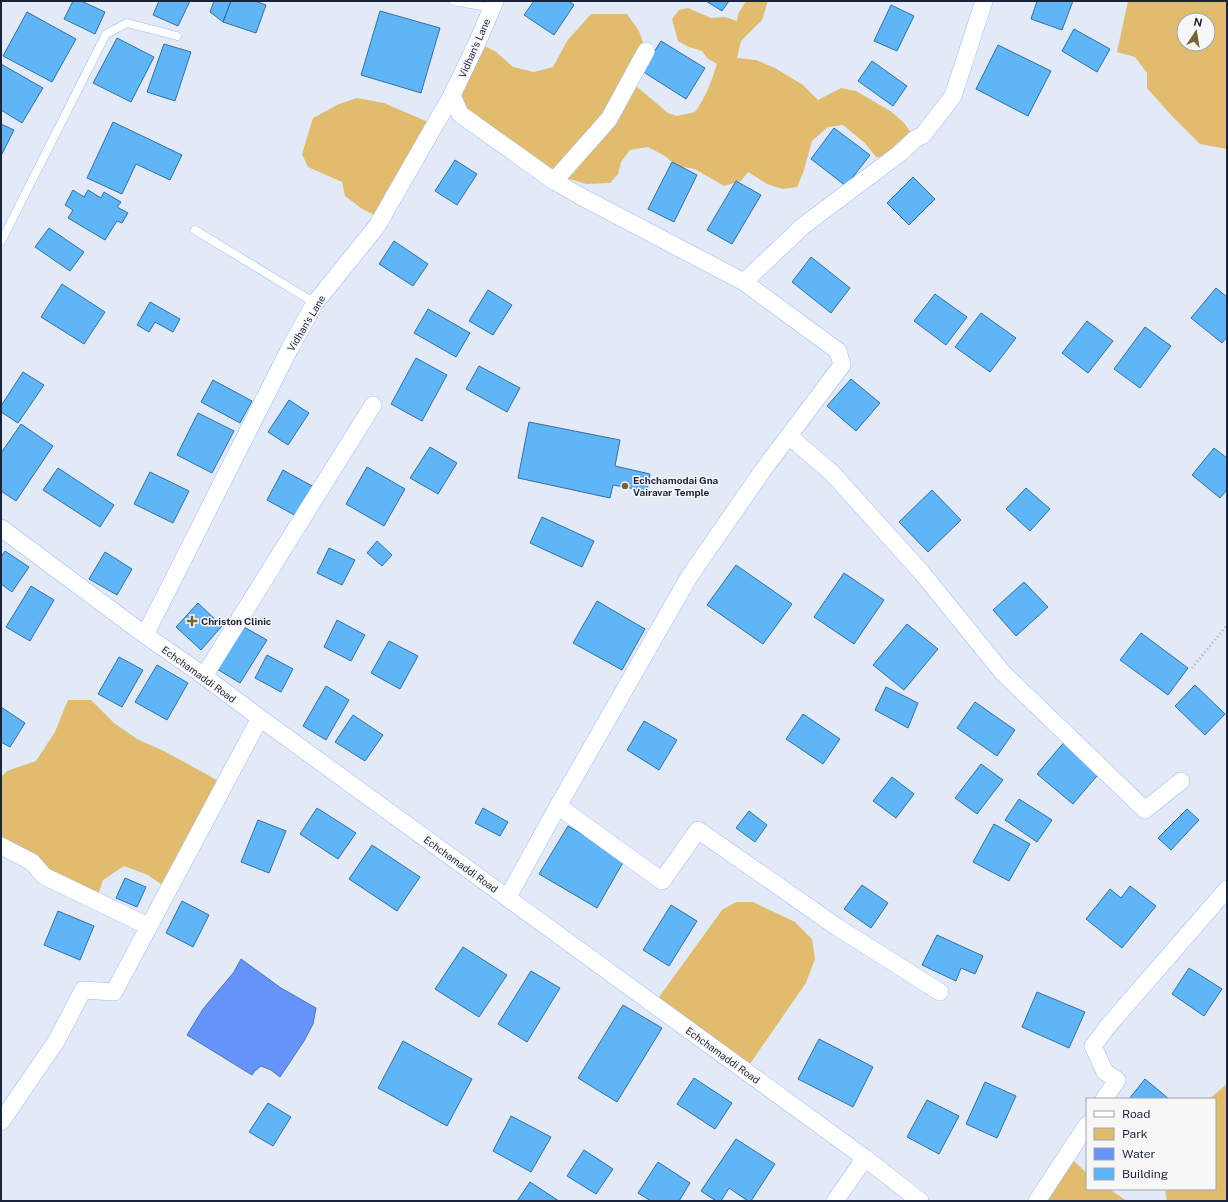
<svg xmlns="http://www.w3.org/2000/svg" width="1228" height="1202" font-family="'Public Sans',sans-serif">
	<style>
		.green { fill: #e1bb6e; fill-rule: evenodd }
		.water { fill: #6695f9; stroke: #4f73c0 }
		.building { fill: #60b5f6; stroke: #34719f }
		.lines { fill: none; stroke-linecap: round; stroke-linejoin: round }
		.service-casing { stroke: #9cbcfb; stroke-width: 9 }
		.minor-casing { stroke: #9cbcfb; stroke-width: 18 }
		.path { stroke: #a3abbc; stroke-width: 2.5; stroke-dasharray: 1 3; stroke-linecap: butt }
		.service { stroke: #fff; stroke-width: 8 }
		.minor { stroke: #fff; stroke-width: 17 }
		.poi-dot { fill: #7b6434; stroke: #f7f7f7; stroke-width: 1.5 }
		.labels { text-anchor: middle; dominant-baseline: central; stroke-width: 3; stroke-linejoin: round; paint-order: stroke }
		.street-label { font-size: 10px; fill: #19243c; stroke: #f7f7f7 }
		.poi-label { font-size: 10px; font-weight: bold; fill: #19243c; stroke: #f7f7f7; text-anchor: start }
	</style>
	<rect width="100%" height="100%" fill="#e3eaf7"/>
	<path class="green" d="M746 1H768L762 20 741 41 737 58 756 60 775 68 803 85 818 100 841 88 856 91 892 112 905 124 915 139 887 157H876L865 143 843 125 828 127 812 141 803 173 797 187 783 189 769 185 748 172 741 181 724 186 695 169 677 166 665 156 648 147 630 150 621 162 618 174 610 183 586 184 570 179 554 181 460 114 452 95 477 43 495 51 513 67 534 72 553 67 567 41 591 14H627L639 31 646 51 636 86 668 113 677 116 695 112C706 97 711 82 717 64L707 58 702 51 689 47 678 41 672 19 679 10 688 8 711 18 725 17 737 21 738 14Z
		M1128 1H1227V149L1200 144 1171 115 1147 88V73L1135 57 1117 52ZM1184 20H1208V44H1184Z
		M357 98 384 103 435 125 381 219 361 208 345 196 342 182 308 167 302 154 313 118 339 104Z
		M68 700H91L114 723 137 739 166 752 224 784 168 889 148 875 124 866 103 880 96 901 1 846V777L7 771 36 761 55 732Z
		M736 902H753L795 922 812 939 815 959 806 983 745 1071 654 1004 722 910Z
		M1227 1084V1201H1167L1165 1189H1215V1099H1209Z
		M1067 1155 1087 1173V1189H1109L1127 1201H1037Z"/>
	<path class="water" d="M241 959 281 988 316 1008 313 1024 304 1041 280 1077 271 1070 261 1066 255 1071 252 1075 187 1035 203 1009 234 972Z"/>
	<path class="building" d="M73 1H81L105 12 95 34 64 19Z
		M159 1H190L178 26 153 15Z
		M214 1H231L223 22 210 12Z
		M231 1H255L266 5 256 33 223 22Z
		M534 1H569L574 5 554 35 524 15Z
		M706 1H729L722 11Z
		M1037 1H1073L1062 30 1031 19Z
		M891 5 914 16 897 51 874 41Z
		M380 11 440 28 421 93 361 75Z
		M27 12 76 39 52 82 3 56Z
		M1074 29 1110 49 1097 72 1062 51Z
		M117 38 154 57 131 102 93 83Z
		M661 41 705 68 686 99 642 71Z
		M164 44 191 52 175 101 147 92Z
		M998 45 1051 71 1028 116 976 89Z
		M872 61 907 86 893 106 858 81Z
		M1 64 43 88 22 123 1 110Z
		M113 122 182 155 170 180 136 164 122 194 87 178Z
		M1 124 14 130 1 156Z
		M834 128 870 155 846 186 811 159Z
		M455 160 477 174 457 205 435 191Z
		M672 162 697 175 674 222 648 209Z
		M913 177 935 199 909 225 887 203Z
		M736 181 761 195 732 244 707 230Z
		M73 190 84 197 88 190 101 198 104 192 121 202 117 207 128 213 122 223 117 221 105 240 68 218 73 210 65 205Z
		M49 228 84 252 70 271 35 247Z
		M394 241 428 264 413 286 379 264Z
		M811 257 850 288 831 313 792 282Z
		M62 284 105 312 84 344 41 317Z
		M1216 288 1227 297V337L1222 343 1191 318Z
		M488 290 512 305 493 335 469 321Z
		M935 294 967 317 946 345 914 321Z
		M150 302 180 319 173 332 155 322 149 332 137 325Z
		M428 309 470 333 456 357 414 333Z
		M981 313 1016 338 990 372 955 347Z
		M1087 321 1113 341 1088 373 1062 353Z
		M1145 327 1171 346 1140 388 1114 369Z
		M416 358 447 375 422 421 391 404Z
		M479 366 520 388 507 412 466 389Z
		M23 372 44 385 18 423 1 412V406Z
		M851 379 880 403 856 431 827 406Z
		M213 380 252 401 240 423 201 402Z
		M289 400 309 413 288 445 268 432Z
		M198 413 234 431 212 473 177 455Z
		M529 422 620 440 615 466 650 474 647 491 613 485 610 498 518 478Z
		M21 424 53 446 16 501 1 491V453Z
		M430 447 457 463 438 494 410 478Z
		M1214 448 1227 458V490L1220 498 1192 475Z
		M367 467 405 489 384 526 346 504Z
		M58 468 114 505 100 527 43 490Z
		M283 470 314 487 298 517 267 500Z
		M150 472 189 491 173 523 134 504Z
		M1026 488 1050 509 1030 531 1006 509Z
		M932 490 961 520 928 552 899 522Z
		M542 517 594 541 582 567 530 543Z
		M377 541 392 555 382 566 367 553Z
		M329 548 355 560 342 585 317 573Z
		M5 551 29 567 12 592 1 584V557Z
		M105 552 132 569 117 595 89 579Z
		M736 565 792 604 763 644 707 605Z
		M844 573 884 600 854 644 814 617Z
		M1024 582 1048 607 1016 636 993 610Z
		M31 586 54 600 30 641 6 627Z
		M597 601 645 629 622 670 573 643Z
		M198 603 222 626 201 650 176 627Z
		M337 620 365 635 351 661 324 647Z
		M907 624 938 649 904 690 873 665Z
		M244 627 267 640 240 683 217 669Z
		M1141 633 1188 668 1168 695 1120 660Z
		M389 641 418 656 400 689 371 673Z
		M267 655 293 669 281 692 255 678Z
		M119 657 143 670 122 707 98 694Z
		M157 665 188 683 167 720 135 702Z
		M1195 685 1225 714 1205 735 1175 706Z
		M326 686 349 700 326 740 303 726Z
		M886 687 918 703 908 728 875 710Z
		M975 702 1015 730 997 756 957 728Z
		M1 707 25 723 10 747 1 742Z
		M803 714 840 739 823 764 786 739Z
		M353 715 383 735 365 761 335 742Z
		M644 721 677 740 659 770 627 750Z
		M1066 740 1102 770 1073 804 1037 774Z
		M981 764 1003 780 977 814 955 798Z
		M892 777 914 794 896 818 873 801Z
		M1019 799 1052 820 1037 842 1005 820Z
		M317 808 356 833 338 859 300 834Z
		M483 808 508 822 500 836 475 823Z
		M1187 809 1199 820 1171 850 1158 838Z
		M749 811 767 825 755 842 736 828Z
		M258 820 286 831 269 873 241 862Z
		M994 824 1030 844 1009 881 973 862Z
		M568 826 625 859 597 908 539 874Z
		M372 845 420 877 397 911 349 879Z
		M125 878 146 887 137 907 116 898Z
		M862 885 888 903 871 928 844 909Z
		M1130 886 1156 906 1122 948 1086 919 1110 889 1121 898Z
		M182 901 209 915 193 947 166 933Z
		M671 905 697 921 669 966 643 950Z
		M58 911 94 926 80 960 44 945Z
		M937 935 983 956 975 974 961 968 956 981 922 965Z
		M463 947 507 975 479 1017 435 989Z
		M1189 968 1222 989 1204 1016 1172 994Z
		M531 971 560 988 527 1042 498 1024Z
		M1037 992 1085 1012 1069 1048 1022 1027Z
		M623 1005 662 1028 617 1102 578 1078Z
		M819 1039 873 1067 853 1107 798 1079Z
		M403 1041 472 1079 447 1126 378 1088Z
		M694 1078 732 1103 715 1129 677 1104Z
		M1145 1079 1169 1099H1129Z
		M985 1082 1016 1096 997 1138 966 1124Z
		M927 1100 959 1116 939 1154 907 1137Z
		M268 1103 291 1117 273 1146 249 1132Z
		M511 1116 551 1137 531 1172 493 1151Z
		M736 1139 775 1164 751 1201H748L729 1188 721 1201H716L701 1191Z
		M584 1150 613 1169 596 1194 567 1176Z
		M658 1162 690 1183 679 1201H651L638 1193Z
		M530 1182 559 1201H517Z"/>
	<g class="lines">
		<g class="service-casing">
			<path id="service" d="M454 1 492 8
				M195 230 315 303
				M1 242 106 34 127 23 177 36"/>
		</g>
		<g class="minor-casing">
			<path id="minor" d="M452 95 460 114 554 181 580 196 744 282 803 226 899 154 915 139 923 135 953 96 984 1
				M554 181 609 119 646 51
				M789 436 832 473 922 573 1003 673 1145 810 1181 781
				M1 528 145 635 197 671 260 718 865 1158 920 1201
				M145 635 290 348 315 303 377 226 452 95 477 43 495 1
				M204 676 373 405
				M558 806 662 881 698 830 837 927 940 992
				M1 846 32 862 44 876 148 926
				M508 897 558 806 689 577 763 470 842 365 838 351 744 282
				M1104 1099 1117 1080 1105 1072 1093 1046 1108 1026 1227 889
				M1 1122 57 1040 83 990 114 992 260 718
				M835 1201 865 1158
				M1037 1201 1087 1125"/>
		</g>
		<path class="path" d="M1192 668 1227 625"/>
		<use href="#service" class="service"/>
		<use href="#minor" class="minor"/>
	</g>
	<g class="poi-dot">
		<circle cx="625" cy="486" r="4"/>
		<path d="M190 615h4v4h4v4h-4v4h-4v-4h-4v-4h4z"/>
	</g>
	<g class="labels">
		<g class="street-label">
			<text transform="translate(474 48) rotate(-66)">Vidhan's Lane</text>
			<text transform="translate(306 323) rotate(-59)">Vidhan's Lane</text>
			<text transform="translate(199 674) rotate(36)">Echchamaddi Road</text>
			<text transform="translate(461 864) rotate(36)">Echchamaddi Road</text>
			<text transform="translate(723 1055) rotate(36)">Echchamaddi Road</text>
		</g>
		<g class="poi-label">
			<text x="633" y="480">Echchamodai Gna<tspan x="633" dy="12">Vairavar Temple</tspan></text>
			<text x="201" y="621">Christon Clinic</text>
		</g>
	</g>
	<rect width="1228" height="1202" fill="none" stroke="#19243c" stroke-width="4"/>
	<rect x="1086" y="1098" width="130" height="92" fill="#f7f7f7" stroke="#9ea3ac"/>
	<rect x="1094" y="1111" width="20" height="6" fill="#ffffff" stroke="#9ea3ac"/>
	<text x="1122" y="1118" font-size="12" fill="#19243c">Road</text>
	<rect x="1094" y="1128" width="20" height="12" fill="#e1bb6e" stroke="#9ea3ac"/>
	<text x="1122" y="1138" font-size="12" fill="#19243c">Park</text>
	<rect x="1094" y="1148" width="20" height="12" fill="#6695f9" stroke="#9ea3ac"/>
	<text x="1122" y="1158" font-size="12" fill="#19243c">Water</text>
	<rect x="1094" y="1168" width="20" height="12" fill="#60b5f6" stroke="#9ea3ac"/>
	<text x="1122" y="1178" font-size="12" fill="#19243c">Building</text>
	<g transform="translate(1196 32) rotate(12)"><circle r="19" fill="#f7f7f7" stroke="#9ea3ac"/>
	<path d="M0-3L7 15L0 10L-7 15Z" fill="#7b6434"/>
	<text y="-6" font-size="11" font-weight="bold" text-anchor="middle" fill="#19243c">N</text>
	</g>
</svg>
